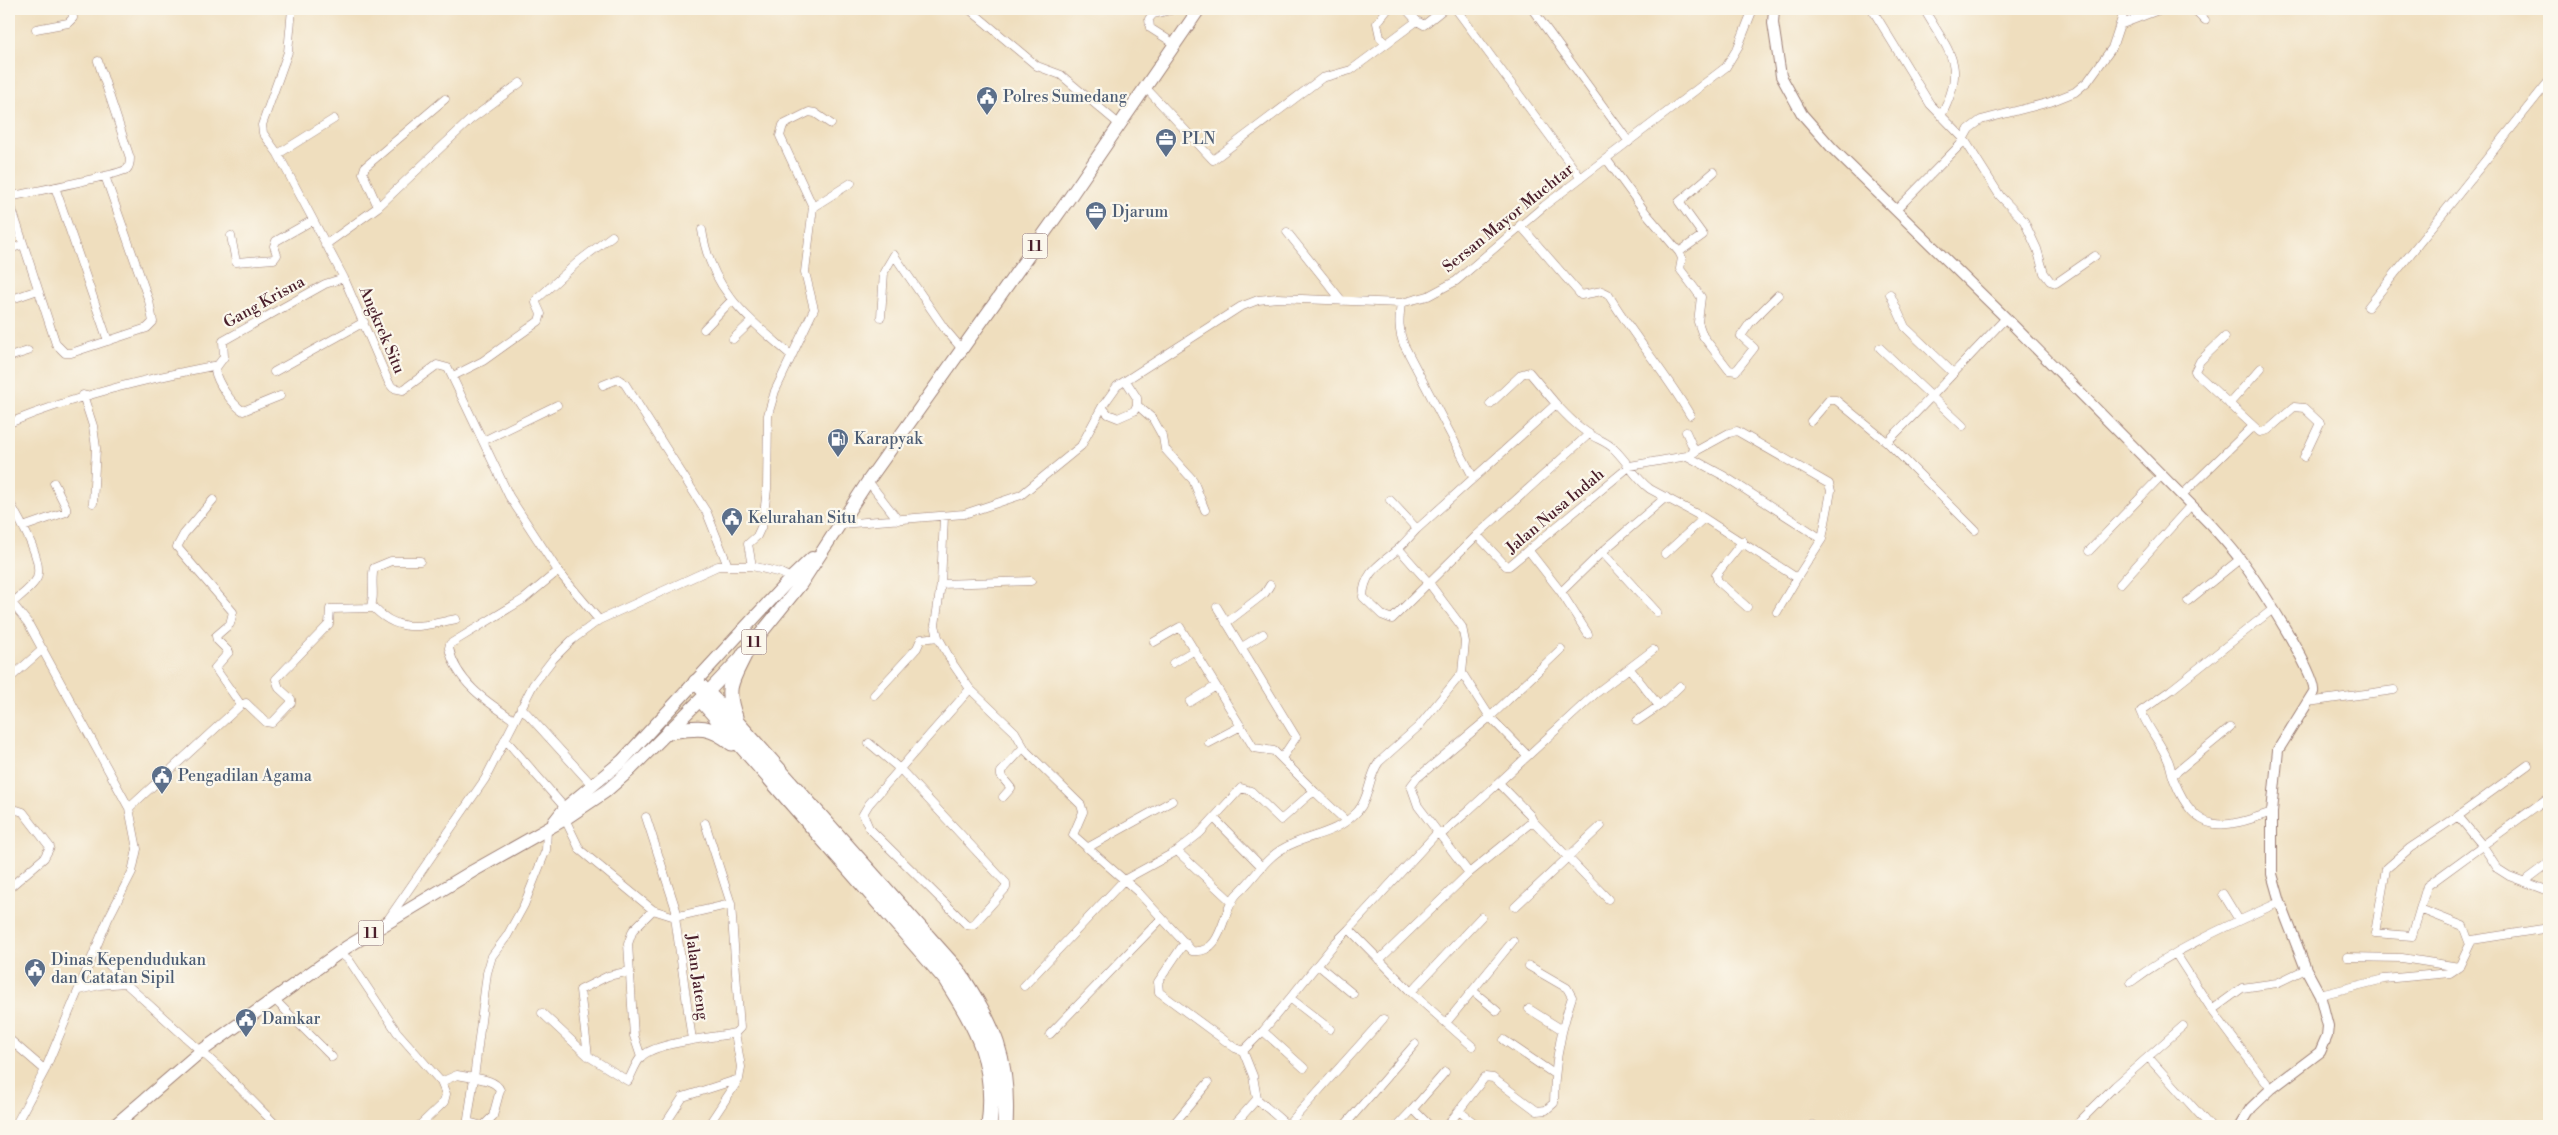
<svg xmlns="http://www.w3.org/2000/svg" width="2558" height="1135" font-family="'Libre Bodoni',serif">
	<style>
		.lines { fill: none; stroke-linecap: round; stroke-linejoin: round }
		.minor-casing { stroke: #9c7e74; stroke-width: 9 }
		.tertiary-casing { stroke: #9c7e74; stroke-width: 12 }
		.trunk-casing { stroke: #9c7e74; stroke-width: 14 }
		.motorway-casing { stroke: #9c7e74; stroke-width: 17 }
		.minor { stroke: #fff; stroke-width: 8 }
		.tertiary { stroke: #fff; stroke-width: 10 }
		.trunk { stroke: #fff; stroke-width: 12 }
		.motorway { stroke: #fff; stroke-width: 15 }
		.labels { text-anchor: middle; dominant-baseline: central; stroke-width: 4.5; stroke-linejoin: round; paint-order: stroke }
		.shield { fill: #fbf7ec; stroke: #7f6065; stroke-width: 1 }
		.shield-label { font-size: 15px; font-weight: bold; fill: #4a1f2b }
		.service-label { font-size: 16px; fill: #4e5e75; stroke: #fbf7ec; text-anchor: start }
		.street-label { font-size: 16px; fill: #4a1f2b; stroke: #fbf7ec }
	</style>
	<rect width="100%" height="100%" fill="#fbf7ec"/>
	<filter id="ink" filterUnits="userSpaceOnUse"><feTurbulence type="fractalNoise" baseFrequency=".02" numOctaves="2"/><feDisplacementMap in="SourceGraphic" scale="10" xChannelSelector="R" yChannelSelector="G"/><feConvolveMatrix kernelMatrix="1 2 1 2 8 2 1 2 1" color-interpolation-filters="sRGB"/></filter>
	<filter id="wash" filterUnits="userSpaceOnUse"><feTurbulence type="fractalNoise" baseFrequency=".0096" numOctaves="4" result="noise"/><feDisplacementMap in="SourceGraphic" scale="20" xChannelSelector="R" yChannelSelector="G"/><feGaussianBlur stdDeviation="1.12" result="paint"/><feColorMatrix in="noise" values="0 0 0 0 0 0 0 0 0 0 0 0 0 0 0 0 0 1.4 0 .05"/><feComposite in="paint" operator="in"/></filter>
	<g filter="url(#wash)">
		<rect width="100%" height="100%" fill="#efdebe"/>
	</g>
	<g filter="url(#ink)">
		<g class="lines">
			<g class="minor-casing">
				<path id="minor" d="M292 9 288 52 262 125 263 133 278 154 344 278 389 383 393 388 403 390 437 365 448 368 509 496 558 571 599 620
					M969 9 1037 66 1061 75 1120 125
					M1174 9 1153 14 1149 19 1150 28 1175 44
					M1406 9 1417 21 1424 25 1444 9
					M1456 9 1580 177
					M1532 9 1629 142
					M1872 9 1930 104 1964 139 2000 196 2024 221 2037 249 2044 273 2050 281 2056 283 2095 256
					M1924 9C1949 53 1968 65 1941 116
					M2194 9 2205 20
					M2122 24 2161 9
					M36 29 68 23 73 18 72 9
					M1386 44 1380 37 1377 23 1388 9
					M1146 88 1213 160 1322 78 1351 70 1417 21
					M278 154 334 119
					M1607 160 1646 213 1679 252 1682 258 1680 269 1701 297 1698 322 1703 336 1729 370 1736 371 1754 348 1741 336 1750 323 1778 295
					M55 187 108 341
					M9 197C25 193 120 175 127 169 130 166 130 162 130 158L98 61
					M9 200 56 344 65 353H71L147 328 153 322 149 301 105 176
					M378 207 363 173 365 167 445 99
					M813 207 851 183
					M1896 210 1960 145 1969 129 1981 120 2050 102 2075 92 2088 81 2112 48 2125 9
					M1520 225 1581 295 1602 291 1608 294C1633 336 1666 373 1690 415
					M702 230C711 291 747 317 792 356
					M1287 232 1342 301
					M231 236 236 262 274 259 277 255 274 246 276 241 313 220
					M325 245 378 207 470 120 520 83
					M9 249 22 245
					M1679 252 1703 235 1679 202 1714 172
					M1890 294 1905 327 1953 373
					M9 300 38 290
					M1401 303C1399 319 1398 330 1404 345L1473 477
					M2368 307 2549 81
					M881 317 884 272 894 255 944 328 961 348
					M704 329 732 300
					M2225 337 2200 361 2195 371 2196 373 2260 432 2268 430 2294 407 2304 408 2320 423 2304 457
					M733 339 752 321
					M1880 348 1963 426
					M9 357 28 351
					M218 365 224 357 223 341 325 284 344 278
					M274 372 364 322
					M453 376 483 361 539 321 541 314 536 303 537 299 579 261 612 236
					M1126 381 1137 398V405L1153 419 1163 437 1165 449 1193 480 1205 510
					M603 385 618 379 625 384 707 513 728 566
					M83 395 93 426 96 448 93 503
					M1490 404 1522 374 1529 372 1556 404
					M2229 404 2261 368
					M1102 407 1108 414 1118 418 1134 411 1137 405
					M1811 421 1829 400H1836L1887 442 1975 530
					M9 423C78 395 145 379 218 365L215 370C217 383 232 404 243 411L280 396
					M1686 432 1695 452
					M483 441 557 405
					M1887 442C1928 402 1966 359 2006 318
					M1687 456 1729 433 1737 431 1829 484 1831 491 1822 539 1797 578 1704 518 1650 489C1635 478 1627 461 1614 449 1607 442 1599 440 1591 435 1579 428 1565 414 1556 404L1417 529C1411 535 1405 543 1398 549 1381 564 1364 571 1363 597L1382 615 1392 619 1477 535 1506 566H1509L1630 466 1687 456 1724 476 1822 539
					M868 481 898 520
					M2182 495 2252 427
					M213 500 184 534 177 547 233 612 230 624 216 636 217 640 229 652 215 668 241 705
					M1390 500 1417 529
					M9 501C18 518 44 559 37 578 33 587 20 596 12 603
					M944 516 941 584 935 625 938 637 953 664 970 689 1015 732 1026 751 1081 805 1083 812 1073 835 1138 892 1192 951C1225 955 1221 908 1238 893 1253 880 1265 858 1284 848 1311 833 1333 837 1358 811 1370 797 1368 777 1379 762L1419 726 1462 673
					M841 524 964 514 1021 495 1081 446 1102 407 1117 386 1240 307 1258 300 1277 298 1401 303 1428 296 1456 281 1544 206 1726 67 1738 47 1753 9
					M23 527 66 512V507L54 483
					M1477 535 1589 434
					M1743 541 1716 575 1718 581 1747 607
					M1399 549 1429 583 1462 627 1465 642 1462 673 1490 717 1527 755
					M1529 551 1561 592 1588 634
					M2089 551 2161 476
					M1602 552 1657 612
					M1665 554 1704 518
					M752 566 748 544 757 536 763 523 767 489 768 415 775 391 814 309 805 272 813 207 780 136 783 125 809 112 815 113 831 124
					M941 584 1031 581
					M2120 584 2191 505
					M1561 592 1602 552 1666 497
					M9 599 28 623 129 808 137 849 132 872 108 919 45 1070 15 1126
					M2188 601 2240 559
					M372 606C399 635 421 626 456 619
					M1217 607 1296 737 1282 758
					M1777 612 1797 578
					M1226 623 1265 593 1270 585
					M1154 642 1180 627 1254 748 1274 751 1315 792
					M1242 647 1263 634
					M1173 663 1195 650
					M1630 669 1659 706
					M9 679 43 649
					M874 695 917 648 921 639 938 637
					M1190 702 1216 686
					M2308 702 2394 690
					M521 707 592 785
					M514 720C487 702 456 682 449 648L450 644 524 599 558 571
					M1637 721 1659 706 1680 686
					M505 739 565 808
					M869 743 901 770 1006 883V888L974 924 967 925 869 828 863 814 869 804 970 689
					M1209 743 1241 726
					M2528 765 2458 816 2483 846 2498 869 2509 876 2549 891
					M2173 775 2230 728
					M1003 797 1011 788 1001 776V772L1023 748
					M129 808 241 705 246 703 266 722 272 723 291 703V699L279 688 276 679 329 624 330 609 370 608C376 597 370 581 374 568L391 561H420
					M2272 812C2223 829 2197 837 2174 780 2171 773 2171 765 2167 758 2160 742 2147 727 2141 711L2171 690 2273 609
					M9 813 17 810 23 812 50 847 44 858 9 888
					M2458 816 2410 848 2386 869 2375 933 2412 936 2427 886 2549 797
					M646 817 678 916
					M565 819 580 850 653 910 675 917 731 904 740 1028 735 1033 741 1067 739 1079 708 1126
					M1215 819 1262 867
					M1533 821 1608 899
					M705 823 731 904
					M1087 848 1172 801
					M1177 851 1232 902
					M1469 873 1418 806 1411 786 1417 778 1490 717 1561 649
					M2525 881 2549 863
					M2223 894 2239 920
					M1515 907 1601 826
					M2420 909 2463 926 2469 942
					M675 917 692 1040
					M389 918 485 779 533 685 553 659 572 640 599 620 718 566H752L781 573 793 579
					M1349 929 1437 833 1444 832 1468 811 1595 694 1653 650
					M1185 942 1158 982 1159 992 1235 1048 1243 1051 1263 1031 1336 942 1349 929 1411 992 1446 1023 1513 941
					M95 949 125 983
					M340 953 349 960 397 1032 441 1082 446 1094 444 1102 419 1126
					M2176 954 2212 1010 2242 988 2277 983 2306 969
					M1379 960 1469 873 1533 821 1530 815 1499 783
					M1318 965 1353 994
					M2459 967 2472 940 2549 928
					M2131 982C2176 948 2229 925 2280 902
					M1024 986 1124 880 1177 851 1200 833 1241 788 1251 791 1281 820 1309 795 1315 792 1346 821
					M80 990 100 985 125 983 222 1070 277 1126
					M1473 991 1497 1011
					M1411 992 1481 917
					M2320 995 2384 979 2450 973 2459 967 2402 958 2347 957
					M1290 998 1330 1029
					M274 999 332 1057
					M1529 1009 1561 1029
					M2212 1010 2271 1089
					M542 1013 588 1056 628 1081C632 1074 635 1064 641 1057 655 1042 713 1038 735 1033
					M1446 1023 1472 1046
					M1263 1031 1304 1068
					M1050 1034 1161 919
					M9 1039 45 1070
					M1504 1040 1554 1074
					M1243 1051 1253 1076 1257 1099 1288 1126
					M588 1056 580 990 608 976 630 971
					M641 1057 634 1036 628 944 633 930 653 910
					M2149 1058 2210 1126
					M441 1082 457 1075 474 1078 487 973 492 956 507 936 524 905 546 850 547 829
					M1413 1109 1445 1072
					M1459 1111 1478 1126
					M1813 1125 1814 1126
					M467 1126 474 1078C483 1079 496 1081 500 1090L493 1116 483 1126 468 1122
					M664 1126 683 1097 739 1079
					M1172 1126 1208 1083
					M1233 1126 1257 1099
					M1287 1126 1383 1019
					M1344 1126 1415 1044
					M1397 1126 1413 1109 1430 1126
					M1447 1126 1485 1077 1493 1078 1537 1111 1546 1110 1554 1103C1554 1066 1560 1032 1572 997L1567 988 1529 966
					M2075 1126 2115 1086 2183 1026"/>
			</g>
			<g class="tertiary-casing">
				<path id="tertiary" d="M1774 9 1773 23 1781 76 1802 114 1832 148 2006 318 2210 524C2220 535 2231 547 2240 559 2253 576 2319 677 2314 692L2278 750 2272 812V874L2280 902 2306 969 2320 995 2328 1026 2327 1036 2320 1052 2271 1089 2251 1108 2240 1126"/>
			</g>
			<g class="trunk-casing">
				<path id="trunk" d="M554 822 565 808 622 761 791 578 812 558
					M114 1126 200 1052 347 947 473 871 565 819 605 792 629 771 707 693 745 653 801 584 868 481 1068 200 1199 9"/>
			</g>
			<g class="motorway-casing">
				<path id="motorway" d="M696 682 737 723 957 970C994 1027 1009 1057 1005 1126
					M705 704 945 978C978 1030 997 1062 989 1126
					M735 717C724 687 732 680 745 653
					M670 731C697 727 710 724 732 743"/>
			</g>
			<use href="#minor" class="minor"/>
			<use href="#tertiary" class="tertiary"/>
			<use href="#trunk" class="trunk"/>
			<use href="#motorway" class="motorway"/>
		</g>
	</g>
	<defs>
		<g id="civic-pin" transform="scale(1.125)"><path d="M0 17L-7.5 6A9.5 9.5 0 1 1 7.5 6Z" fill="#5c6f8a" stroke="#fbf7ec"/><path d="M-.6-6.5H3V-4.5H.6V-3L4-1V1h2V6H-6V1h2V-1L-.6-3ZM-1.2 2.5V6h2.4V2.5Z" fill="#fff"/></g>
		<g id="office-pin" transform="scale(1.125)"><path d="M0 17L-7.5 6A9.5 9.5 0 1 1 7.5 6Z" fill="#5c6f8a" stroke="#fbf7ec"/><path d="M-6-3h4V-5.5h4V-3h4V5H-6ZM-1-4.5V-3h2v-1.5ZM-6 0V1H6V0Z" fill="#fff"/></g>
		<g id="fuel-pin" transform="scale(1.125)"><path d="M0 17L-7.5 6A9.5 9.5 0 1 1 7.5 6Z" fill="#5c6f8a" stroke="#fbf7ec"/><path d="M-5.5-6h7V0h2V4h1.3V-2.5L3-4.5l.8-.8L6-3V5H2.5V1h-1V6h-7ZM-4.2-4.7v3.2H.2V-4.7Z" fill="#fff"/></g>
	</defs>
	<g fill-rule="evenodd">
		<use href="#civic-pin" x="987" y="97"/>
		<use href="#office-pin" x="1166" y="139"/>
		<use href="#office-pin" x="1096" y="212"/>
		<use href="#fuel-pin" x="838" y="439"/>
		<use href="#civic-pin" x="732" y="518"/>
		<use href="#civic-pin" x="162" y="776"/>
		<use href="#civic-pin" x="35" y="969"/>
		<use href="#civic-pin" x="246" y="1019"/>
	</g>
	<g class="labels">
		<g class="shield">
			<rect x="1022.5" y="233.5" width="25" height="25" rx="4"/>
			<rect x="741.5" y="629.5" width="25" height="25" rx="4"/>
			<rect x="358.5" y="920.5" width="25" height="25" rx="4"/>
		</g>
		<g class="shield-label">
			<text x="1035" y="246">11</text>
			<text x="754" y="642">11</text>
			<text x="371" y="933">11</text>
		</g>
		<g class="service-label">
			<text x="1003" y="97">Polres Sumedang</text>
			<text x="1182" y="139">PLN</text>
			<text x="1112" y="212">Djarum</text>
			<text x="854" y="439">Karapyak</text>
			<text x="748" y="518">Kelurahan Situ</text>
			<text x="178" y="776">Pengadilan Agama</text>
			<text x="51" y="960">Dinas Kependudukan<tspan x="51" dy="18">dan Catatan Sipil</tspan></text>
			<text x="262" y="1019">Damkar</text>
		</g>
		<g class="street-label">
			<text transform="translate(1508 218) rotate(-39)">Sersan Mayor Muchtar</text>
			<text transform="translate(264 302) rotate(-29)">Gang Krisna</text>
			<text transform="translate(382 330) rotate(67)">Angkrek Situ</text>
			<text transform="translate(1555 511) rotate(-40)">Jalan Nusa Indah</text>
			<text transform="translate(697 977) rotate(82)">Jalan Jateng</text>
		</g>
	</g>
	<rect width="2558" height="1135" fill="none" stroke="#fbf7ec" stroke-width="30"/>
</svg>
